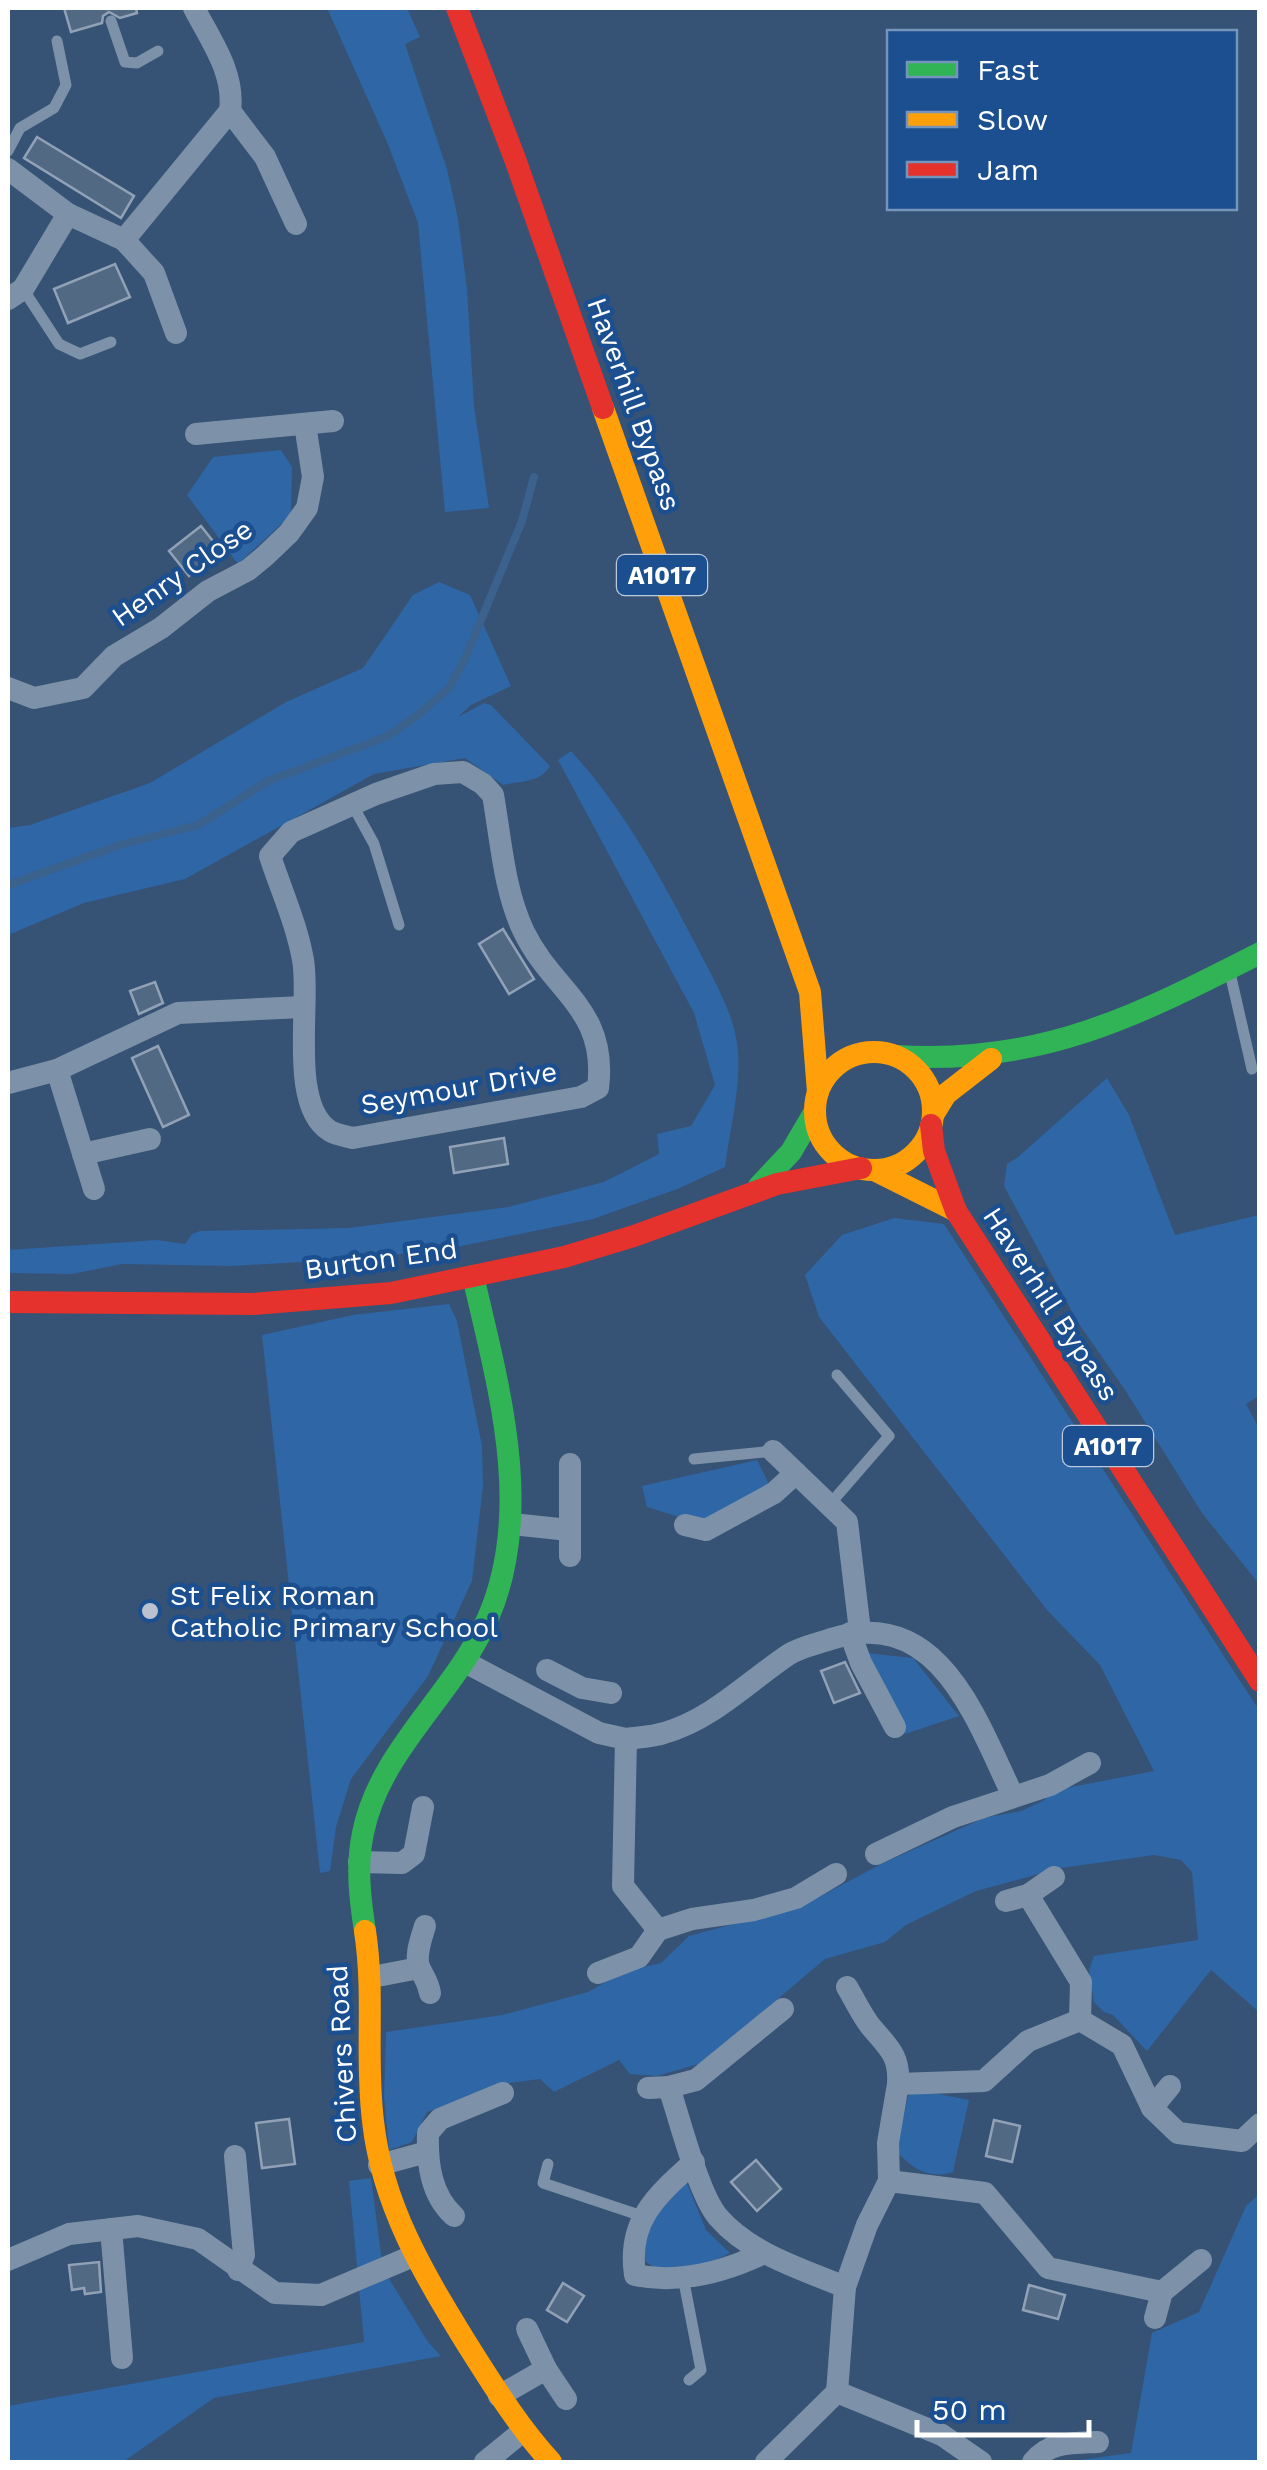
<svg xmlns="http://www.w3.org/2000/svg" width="1267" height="2470" font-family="'Work Sans',sans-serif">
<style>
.green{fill:#2f66a5}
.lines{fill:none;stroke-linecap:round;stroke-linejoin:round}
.stream{stroke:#3b618d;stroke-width:8}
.building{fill:#526984;stroke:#92a2b6;stroke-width:2.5}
.lane{stroke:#7d92a8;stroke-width:11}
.street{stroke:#7d92a8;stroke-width:22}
.fast{stroke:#30b455;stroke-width:22}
.slow{stroke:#ff9f0a;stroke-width:22}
.jam{stroke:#e5322d;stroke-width:22}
.poi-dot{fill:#b9c2ce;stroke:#1b4f8f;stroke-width:4}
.labels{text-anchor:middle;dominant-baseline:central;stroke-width:9;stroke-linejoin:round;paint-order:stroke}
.shield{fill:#1b4f8f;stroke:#bbcadd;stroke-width:2.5}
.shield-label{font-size:25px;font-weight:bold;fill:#fff}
.street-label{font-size:28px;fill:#fff;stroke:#1b4f8f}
.poi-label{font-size:28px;fill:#fff;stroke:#1b4f8f;text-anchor:start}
</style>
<rect width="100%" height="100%" fill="#365274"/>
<g class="green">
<path d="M327,8H407L420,37L405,44L447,169L458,219L467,289L474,406L489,508L445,512L418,223L387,142Z"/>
<path d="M281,450L292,467L291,515L238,564L187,495L213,457Z"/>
<path d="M439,582L470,595L511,686L471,705L458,717L484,703L491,705L550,766C540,783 520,781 503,785L465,758L374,774L185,879L84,903L8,935V828L30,825L150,783L286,702L363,668L413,595Z"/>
<path d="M571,751C624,809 660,876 696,945C710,973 730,1006 736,1037C744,1078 730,1127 725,1167L680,1188L593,1219L447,1249L353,1259L232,1266L122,1264L72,1274L8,1273V1250L157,1240L185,1244L192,1234L200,1231L349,1228L508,1207L604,1182L659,1154L657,1134L691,1126L715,1085L694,1013L558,760Z"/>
<path d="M1107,1078L1129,1115L1175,1235L1259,1215V1396L1246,1404L1259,1428V1584L1202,1513L1125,1390L1077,1321L1004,1186L1007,1164L1018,1157Z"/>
<path d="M894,1218L944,1224L1259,1710V2012L1211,1970L1147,2051L1113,2015L1104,2012L1094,2002L1089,1970L1094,1956L1198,1940L1192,1872L1181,1860L1154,1855L1061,1868L976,1891L906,1925L885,1942L825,1959L702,2063L657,2076L630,2074L619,2060L554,2092L540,2079L509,2083L427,2112L412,2142L389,2150L384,2097L386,2032L502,2015L588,1992L625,1971L661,1963L689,1936L804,1905L881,1864L984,1818L1021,1811L1043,1801L1056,1790L1154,1771L1100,1665L1047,1610L819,1317L805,1275L842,1235Z"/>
<path d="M449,1304L457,1321L482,1446L483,1486L472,1581L428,1676L351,1779L336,1827L330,1871L320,1873L262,1335L353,1315Z"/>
<path d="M757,1460L770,1486L701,1524L647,1507L642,1486Z"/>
<path d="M866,1653L913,1658L959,1716L905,1734Z"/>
<path d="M918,2090L969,2100L953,2172C928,2180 912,2168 896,2151L908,2096Z"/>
<path d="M371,2178L383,2269L428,2342L441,2356L214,2398L123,2462H8V2406L364,2342L349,2181Z"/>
<path d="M686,2181L706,2230L730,2253L710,2263L658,2270L646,2262L640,2251L661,2204Z"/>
<path d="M1259,2194V2462H1065L1131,2453L1152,2333L1199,2312L1246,2206Z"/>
</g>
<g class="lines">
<path class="stream" d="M8,885L120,845L198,825L268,781L388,736L418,715L449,688L464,661L522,521L534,477"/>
</g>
<g class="building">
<path d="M64,8H136L137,13L120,18L109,12L103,16L102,23L71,32Z"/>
<path d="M37,137L134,196L121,218L24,158Z"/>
<path d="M115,264L130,297L68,323L54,289Z"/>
<path d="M201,526L220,550L189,576L169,551Z"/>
<path d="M503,929L534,979L509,994L479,944Z"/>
<path d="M155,982L163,1003L139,1014L130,991Z"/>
<path d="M158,1046L189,1115L163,1127L132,1058Z"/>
<path d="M504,1138L508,1164L454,1173L450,1147Z"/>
<path d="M845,1662L860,1693L834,1703L821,1671Z"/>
<path d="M289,2119L295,2164L262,2168L256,2123Z"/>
<path d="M994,2120L1020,2126L1012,2162L986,2156Z"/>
<path d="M756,2160L781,2189L757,2211L731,2182Z"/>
<path d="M99,2262L101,2292L85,2294L84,2288L72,2290L69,2265Z"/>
<path d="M563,2283L584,2296L567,2322L547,2310Z"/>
<path d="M1029,2285L1065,2295L1058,2319L1023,2310Z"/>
</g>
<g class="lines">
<g class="lane">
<path d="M111,21L125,62L137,63L158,51"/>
<path d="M8,151L20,128L54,108L66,85L57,41"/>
<path d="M23,289L59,344L80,354L111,342"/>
<path d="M352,804L374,844L399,925"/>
<path d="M1230,973L1252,1069"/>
<path d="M694,1459L773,1451"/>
<path d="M830,1504L889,1436L837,1375"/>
<path d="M548,2164L543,2183L645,2217"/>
<path d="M683,2277L701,2370L689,2380"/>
</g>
<g class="street">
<path d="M230,111L265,157L296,224"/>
<path d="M8,169L68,214L124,240L154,273L176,333"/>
<path d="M124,240L230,111C235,73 211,41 194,8"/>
<path d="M8,299L23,289L68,214"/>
<path d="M196,434L333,421"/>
<path d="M8,688L34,698L83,688L114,656L161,628L208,591L248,570L265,556L289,533L307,508L313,477L305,424"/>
<path d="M463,772L483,784L493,795C501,840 504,891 524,932C553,992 608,1009 598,1088L581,1097L353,1138C345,1136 337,1135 330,1131C288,1105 311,1002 303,960C297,925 281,890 270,856L291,832L376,794L434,774Z"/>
<path d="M57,1070L94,1189"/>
<path d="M8,1083L57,1070L178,1013L303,1007"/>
<path d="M83,1154L150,1139"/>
<path d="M773,1451L847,1522L860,1631"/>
<path d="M512,1524L569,1530"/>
<path d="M685,1525L706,1530L774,1493L796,1473"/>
<path d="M570,1556V1464"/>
<path d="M850,1633L861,1663L895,1727"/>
<path d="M465,1662L599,1733L626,1739L623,1886L658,1930"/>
<path d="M547,1670L582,1688L611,1693"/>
<path d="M626,1739C639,1737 652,1737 664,1733C711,1720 748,1682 788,1655C800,1647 817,1644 831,1639C939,1605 976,1719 1013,1796"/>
<path d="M876,1854L953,1817L1050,1785L1090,1763"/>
<path d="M359,1862L402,1863L414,1854L423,1807"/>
<path d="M1006,1901L1028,1895L1054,1877"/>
<path d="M425,1926C421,1939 414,1957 420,1969C425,1979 428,1982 430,1993"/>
<path d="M598,1973L639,1957L658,1930L692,1919L754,1910L796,1898L836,1874"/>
<path d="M372,1977L419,1968"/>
<path d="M847,1987C855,2000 862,2016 872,2028C889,2048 900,2056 898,2084"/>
<path d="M1080,2020L1122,2045L1152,2108L1178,2133L1242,2141L1260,2124"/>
<path d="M669,2087C679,2118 699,2195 718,2217C750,2254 802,2269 845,2287"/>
<path d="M648,2088L669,2087L696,2080L783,2009"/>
<path d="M1152,2108L1170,2086"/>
<path d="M235,2156L244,2255L238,2270"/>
<path d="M694,2162C656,2196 627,2221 635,2275C678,2284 724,2272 764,2253"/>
<path d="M379,2165L427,2152"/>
<path d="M889,2181L985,2193L1048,2268L1162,2292"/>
<path d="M454,2216C431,2195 427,2164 428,2133L440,2119L503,2093"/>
<path d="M111,2229L122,2358"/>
<path d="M8,2260L69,2234L138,2226L198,2239L275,2293L321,2295L413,2256"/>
<path d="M1155,2318L1162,2292L1201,2260"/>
<path d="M527,2329L546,2369L566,2399"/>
<path d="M837,2392L942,2435L981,2462"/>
<path d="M499,2396L546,2369"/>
<path d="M485,2462L522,2432"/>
<path d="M766,2462L837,2392L845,2287L867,2225L889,2181L888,2143L898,2084L984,2081L1028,2041L1080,2020L1081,1982L1028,1895"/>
<path d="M1033,2462C1049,2441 1074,2443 1098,2442"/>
</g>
<g class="fast">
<path d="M896,1056C1040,1065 1135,1017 1260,953"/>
<path d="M759,1186L791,1152L815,1111"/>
<path d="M365,1931C360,1899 356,1866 363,1833C380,1749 454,1695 488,1618C535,1510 498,1385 473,1276"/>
</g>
<g class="slow">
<path d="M603,408L810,992L818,1092"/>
<circle cx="874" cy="1111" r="59"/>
<path d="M933,1115L946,1094L991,1059"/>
<path d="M874,1170L956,1211"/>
<path d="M365,1931C375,1997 365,2056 373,2121C382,2205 424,2274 467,2344C493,2385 518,2426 551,2462"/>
</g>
<g class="jam">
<path d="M457,8L515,159L603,408"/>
<path d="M931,1125L934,1151L956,1211L1260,1681"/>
<path d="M8,1302L252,1304L391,1293L564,1257L634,1236L777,1184L861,1168"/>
</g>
</g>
<circle class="poi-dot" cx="150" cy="1611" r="10"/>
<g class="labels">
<g class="shield">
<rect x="617" y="555" width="90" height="40" rx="8"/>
<rect x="1063" y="1426" width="90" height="40" rx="8"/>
</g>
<g class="shield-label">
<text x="662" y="575">A1017</text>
<text x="1108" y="1446">A1017</text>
</g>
<g class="street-label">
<text transform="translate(634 404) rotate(70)">Haverhill Bypass</text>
<text transform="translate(182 573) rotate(-35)">Henry Close</text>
<text transform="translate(459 1088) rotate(-10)">Seymour Drive</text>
<text transform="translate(381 1259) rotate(-8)">Burton End</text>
<text transform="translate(1051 1304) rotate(57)">Haverhill Bypass</text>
<text transform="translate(342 2054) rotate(-93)">Chivers Road</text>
</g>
<g class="poi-label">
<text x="170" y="1595">St Felix Roman<tspan x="170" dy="32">Catholic Primary School</tspan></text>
</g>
</g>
<rect width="1267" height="2470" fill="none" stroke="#ffffff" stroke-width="20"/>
<rect x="887" y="30" width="350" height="180" fill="#1b4f8f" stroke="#7695bc" stroke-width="2.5"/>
<rect x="907" y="62" width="50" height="15" fill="#30b455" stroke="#7695bc" stroke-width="2.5"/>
<text x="977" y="80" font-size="30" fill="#ffffff">Fast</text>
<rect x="907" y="112" width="50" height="15" fill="#ff9f0a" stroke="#7695bc" stroke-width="2.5"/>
<text x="977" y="130" font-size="30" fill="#ffffff">Slow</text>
<rect x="907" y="162" width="50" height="15" fill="#e5322d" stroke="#7695bc" stroke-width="2.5"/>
<text x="977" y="180" font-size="30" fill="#ffffff">Jam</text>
<path d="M917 2420v15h172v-15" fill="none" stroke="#ffffff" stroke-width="5"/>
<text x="932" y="2420" font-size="30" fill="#ffffff" stroke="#1b4f8f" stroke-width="8" paint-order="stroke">50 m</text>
</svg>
